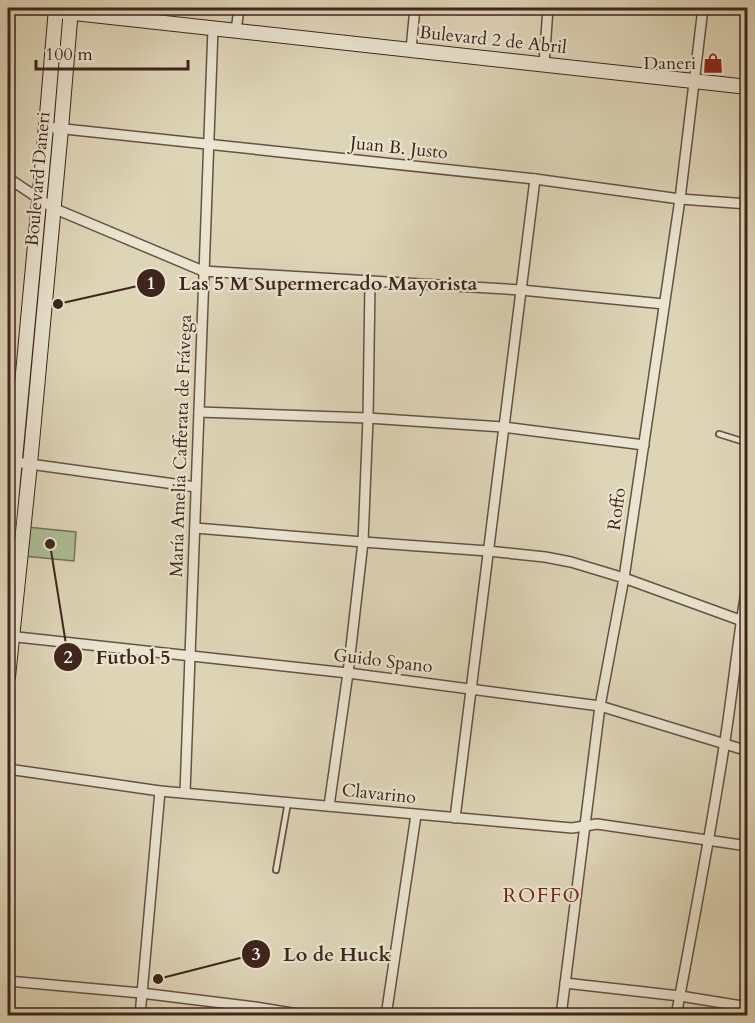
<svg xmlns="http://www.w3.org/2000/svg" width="755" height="1023" font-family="Cardo,serif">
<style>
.green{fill:#abbe93;stroke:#757258;stroke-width:1.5}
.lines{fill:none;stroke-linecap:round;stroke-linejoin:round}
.lane-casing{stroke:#675143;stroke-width:8}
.street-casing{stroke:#675143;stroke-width:12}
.secondary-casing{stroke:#3f251c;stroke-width:16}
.lane{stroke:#eae4d0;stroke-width:4.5}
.street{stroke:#eae4d0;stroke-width:9}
.secondary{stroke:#eae4d0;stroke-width:14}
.labels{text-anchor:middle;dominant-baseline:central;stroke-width:4.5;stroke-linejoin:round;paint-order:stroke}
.street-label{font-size:18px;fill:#3f251c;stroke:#eae4d0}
.poi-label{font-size:18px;fill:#3f251c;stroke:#eae4d0;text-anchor:end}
.neighbourhood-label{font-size:20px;letter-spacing:1.5px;fill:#7a1f14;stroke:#eae4d0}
.leader{fill:none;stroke:#3f251c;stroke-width:2}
.callout-dot{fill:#3f251c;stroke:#eae4d0;stroke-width:2}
.mark-label{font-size:18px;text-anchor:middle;font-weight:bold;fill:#fff}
.callout-label{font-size:20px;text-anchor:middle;font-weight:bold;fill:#3f251c;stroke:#eae4d0;stroke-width:4.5;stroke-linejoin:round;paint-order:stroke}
</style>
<rect width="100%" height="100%" fill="#ded5b7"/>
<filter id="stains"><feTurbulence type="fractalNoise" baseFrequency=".00333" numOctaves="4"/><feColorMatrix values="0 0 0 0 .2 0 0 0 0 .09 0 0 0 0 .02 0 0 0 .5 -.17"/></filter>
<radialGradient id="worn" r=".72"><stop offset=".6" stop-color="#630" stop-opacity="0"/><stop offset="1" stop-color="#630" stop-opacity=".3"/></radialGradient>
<g class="green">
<path d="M168,8H225L224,14L167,11Z"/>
<path d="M34,320H37L25,449H22Z"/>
<path d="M27,527L76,532L74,561L24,556Z"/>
</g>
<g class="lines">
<g class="lane-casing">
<g id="lane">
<path d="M719,434L748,443"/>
<path d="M276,870L288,802"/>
</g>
</g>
<g class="street-casing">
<g id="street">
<path d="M44,8L56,11"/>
<path d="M150,21L157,8"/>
<path d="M236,31L239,8"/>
<path d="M411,49L415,8"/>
<path d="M544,64L548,8"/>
<path d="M46,127L535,179L680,199L748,204"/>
<path d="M8,178L53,208L203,271L521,290L664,304"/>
<path d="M199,412L368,418L503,427L644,445"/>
<path d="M8,461L196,487"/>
<path d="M195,528L363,542L488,551L545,557L571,562L624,578L748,623"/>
<path d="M8,636L348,673L600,706L748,751"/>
<path d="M8,769L160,791L572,828L597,824L748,846"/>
<path d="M185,793L213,28"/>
<path d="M329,806L348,673L363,542L368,418L370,282"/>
<path d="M455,818L535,179"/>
<path d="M8,981L141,993L255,1007L310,1016"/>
<path d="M565,983L680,996L748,1007"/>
<path d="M140,1016L160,791"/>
<path d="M386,1016L416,815"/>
<path d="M561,1016L600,706L624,578L680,199L703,8"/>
<path d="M676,1016C693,926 710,837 724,747C733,691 738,635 748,580"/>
</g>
</g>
<g class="secondary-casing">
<g id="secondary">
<path d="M56,11L748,87"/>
<path d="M8,534L46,127L56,8"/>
<path d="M8,677L30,464L61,129L71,8"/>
</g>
</g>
<use href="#lane" class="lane"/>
<use href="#street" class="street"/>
<use href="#secondary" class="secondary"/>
</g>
<defs>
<g id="shop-bare" transform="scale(1.62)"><path d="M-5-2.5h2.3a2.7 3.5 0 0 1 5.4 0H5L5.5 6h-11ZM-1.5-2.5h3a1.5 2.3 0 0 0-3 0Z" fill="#8f2418" stroke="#eae4d0" stroke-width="2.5" paint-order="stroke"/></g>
</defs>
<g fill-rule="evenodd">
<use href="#shop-bare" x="713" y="63"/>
</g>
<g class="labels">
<g class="street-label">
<text transform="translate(493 40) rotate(6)">Bulevard 2 de Abril</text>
<text transform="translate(399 148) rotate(6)">Juan B. Justo</text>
<text transform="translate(38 179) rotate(-85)">Boulevard Daneri</text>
<text transform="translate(181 446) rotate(-88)">María Amelia Cafferata de Frávega</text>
<text transform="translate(617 509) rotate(-82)">Roffo</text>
<text transform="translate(383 661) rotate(7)">Guido Spano</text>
<text transform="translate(379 794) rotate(6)">Clavarino</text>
</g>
<g class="poi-label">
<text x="696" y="63">Daneri</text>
</g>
<g class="neighbourhood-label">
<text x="542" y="895">ROFFO</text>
</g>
</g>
<path class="leader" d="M58 304L151 283M50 544L68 657M158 979L256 954"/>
<g class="callout-dot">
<circle cx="58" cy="304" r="6"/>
<circle cx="50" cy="544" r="6"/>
<circle cx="158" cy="979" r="6"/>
<circle cx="151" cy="283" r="15"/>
<circle cx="68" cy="657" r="15"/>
<circle cx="256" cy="954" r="15"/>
</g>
<g class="mark-label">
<text x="151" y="289">1</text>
<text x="68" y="663">2</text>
<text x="256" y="960">3</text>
</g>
<g class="callout-label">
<text x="328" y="290">Las 5 M Supermercado Mayorista</text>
<text x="133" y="664">Futbol 5</text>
<text x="337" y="961">Lo de Huck</text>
</g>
<rect width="755" height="1023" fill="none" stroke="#ded5b7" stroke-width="30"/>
<rect x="9" y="9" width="737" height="1005" fill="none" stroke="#3f251c" stroke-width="3"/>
<rect x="15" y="15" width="725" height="993" fill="none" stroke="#3f251c" stroke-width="1.5"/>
<path d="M36 60v9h152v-9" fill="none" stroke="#3f251c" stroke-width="3"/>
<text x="45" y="60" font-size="18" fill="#3f251c" stroke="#eae4d0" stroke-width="4.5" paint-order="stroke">100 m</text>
<rect width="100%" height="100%" filter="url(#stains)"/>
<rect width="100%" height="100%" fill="url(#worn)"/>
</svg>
